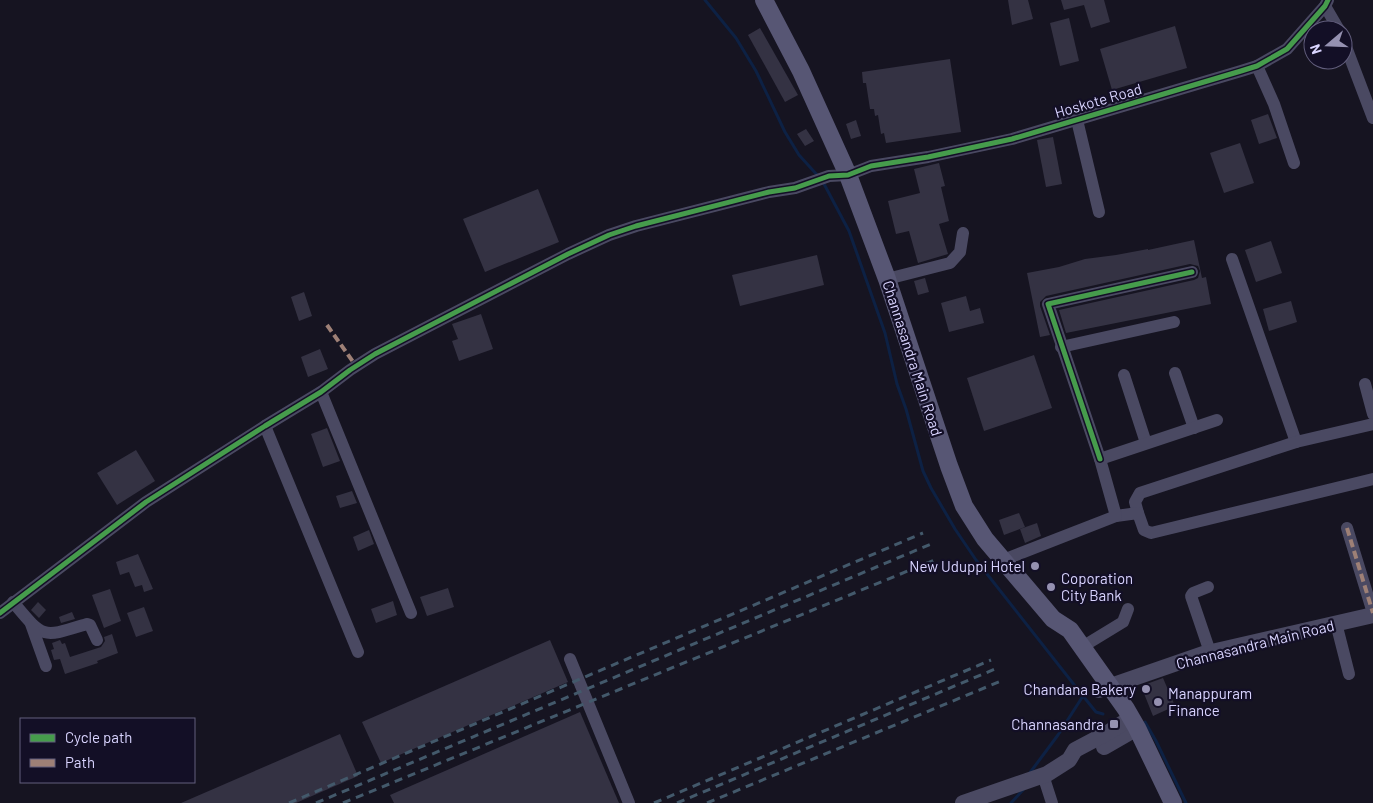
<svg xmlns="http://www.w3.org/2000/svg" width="1373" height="803" font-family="Barlow,sans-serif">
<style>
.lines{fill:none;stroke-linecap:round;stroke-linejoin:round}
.stream{stroke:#0d2144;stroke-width:3}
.building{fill:#343243}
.minor{stroke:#4a4962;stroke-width:12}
.tertiary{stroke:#4a4962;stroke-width:16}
.secondary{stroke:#575674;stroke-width:18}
.rail{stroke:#43596b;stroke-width:3;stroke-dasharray:8 6;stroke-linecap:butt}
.quiet{stroke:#9e8076;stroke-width:4;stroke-dasharray:8 4;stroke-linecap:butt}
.cycleway-casing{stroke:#130f26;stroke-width:8}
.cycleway{stroke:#469c4c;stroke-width:5}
.poi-dot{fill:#9591b1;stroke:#130f26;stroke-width:2}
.labels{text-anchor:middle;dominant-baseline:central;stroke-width:4.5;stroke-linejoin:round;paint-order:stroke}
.street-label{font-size:15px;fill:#d9d4ff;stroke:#130f26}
.poi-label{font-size:15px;fill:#d9d4ff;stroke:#130f26;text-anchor:end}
</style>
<rect width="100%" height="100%" fill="#161421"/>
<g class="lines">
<g class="stream">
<path d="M705,0L736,38L756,71L785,132L799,155L819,177"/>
<path d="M823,182L849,231L885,333L897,384L906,409L923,471L931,488L955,529L976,560L1083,696L1096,712L1103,714"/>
<path d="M1145,722L1156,741L1186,803"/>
<path d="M1029,774L1058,735L1083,696"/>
<path d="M1011,803L1023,790"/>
</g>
</g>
<g class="building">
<path d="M1008,0H1028L1033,19L1012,25Z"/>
<path d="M1061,0H1104L1110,22L1091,28L1084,5L1064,10Z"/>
<path d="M1069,18L1079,61L1060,66L1050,23Z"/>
<path d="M1175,26L1187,68L1112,90L1100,49Z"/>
<path d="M760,28L798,95L785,102L748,35Z"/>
<path d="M950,59L961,132L886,143L884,133L881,134L878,115L875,116L874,109H870L866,83H863L862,72Z"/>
<path d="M1268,114L1277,138L1259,144L1251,120Z"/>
<path d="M856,120L861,136L851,139L846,124Z"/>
<path d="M806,129L814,141L805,146L797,134Z"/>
<path d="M1053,137L1062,184L1046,187L1037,140Z"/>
<path d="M1240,143L1254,183L1224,193L1210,153Z"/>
<path d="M939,163L945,186L941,187L949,221L939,224L948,254L918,263L909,231L896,234L888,201L920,193L914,169Z"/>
<path d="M538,189L559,242L485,272L463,219Z"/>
<path d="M1194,240L1202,278L1206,277L1211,304L1066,333L1059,310L1194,280L1198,278L1200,271L1198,266L1190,264L1046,296L1040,302V306L1050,335L1040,337L1027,273L1059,267L1085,259L1116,255L1148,249V250Z"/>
<path d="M1271,241L1282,273L1256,282L1245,250Z"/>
<path d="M817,255L824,285L740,306L732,275Z"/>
<path d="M925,278L929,292L918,295L914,281Z"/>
<path d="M304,292L312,316L299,321L291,297Z"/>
<path d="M966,296L970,311L980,308L984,323L949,332L941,303Z"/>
<path d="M1291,301L1297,322L1269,331L1263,309Z"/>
<path d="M481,314L493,349L459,361L452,341L458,339L452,324Z"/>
<path d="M320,349L328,369L308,377L301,357Z"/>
<path d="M1034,355L1052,408L984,431L967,378Z"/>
<path d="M327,428L340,461L323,467L311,434Z"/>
<path d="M136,450L155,481L117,505L97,473Z"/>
<path d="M352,491L357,503L340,508L336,496Z"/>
<path d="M1019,513L1025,527L1004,535L999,520Z"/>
<path d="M1037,523L1041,536L1025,543L1020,529Z"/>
<path d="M369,530L374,544L358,551L353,537Z"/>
<path d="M138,554L153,589L144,592L142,585L135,587L129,572L120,575L116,562Z"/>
<path d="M448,588L454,607L427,616L420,597Z"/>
<path d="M110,589L121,621L104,628L92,595Z"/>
<path d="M393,601L397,615L376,623L371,609Z"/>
<path d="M38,602L46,610L39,618L31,610Z"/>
<path d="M144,607L153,631L136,637L127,613Z"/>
<path d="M72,612L75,619L61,623L59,617Z"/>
<path d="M112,634L118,653L97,661L98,663L65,674L60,659L54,660L51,650L54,649L52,643L60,640L62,644L65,643L70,657L101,647L105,641L104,637Z"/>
<path d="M550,640L568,682L381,763L362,722Z"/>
<path d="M1163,678L1175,706L1153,716L1141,686Z"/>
<path d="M580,712L619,803H394L390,795Z"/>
<path d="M340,734L358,776L296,803H181Z"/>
</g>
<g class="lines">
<g class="minor">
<path d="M1325,6L1339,30"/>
<path d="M1343,39L1373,118"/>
<path d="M1257,66L1274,104L1294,163"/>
<path d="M1077,120L1099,212"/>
<path d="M1232,259L1296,442"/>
<path d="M887,279L950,263L960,252L963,233"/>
<path d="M1061,347L1174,322"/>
<path d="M1175,373L1194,428"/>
<path d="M1124,375L1146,443"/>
<path d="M1365,384L1373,414"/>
<path d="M321,392L411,613"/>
<path d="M265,426L358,652"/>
<path d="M1100,459L1048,304L1192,272"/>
<path d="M1138,513L1135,502L1140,493L1296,442L1373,424"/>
<path d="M1116,516L1138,513L1144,530L1151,533L1373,479"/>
<path d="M1347,528L1373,613"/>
<path d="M1003,560L1116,516L1100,459L1217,420"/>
<path d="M1208,587L1193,593L1191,596L1210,652"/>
<path d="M13,602C44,639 41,638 87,624L90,625L97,640"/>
<path d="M0,613L146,502L265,426L321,392L350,370L375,354L568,254L609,235L636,226L769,192L795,188L829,176L848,175L871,166L928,157L1012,139L1241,71L1257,66L1287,49L1325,6L1328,0"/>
<path d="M1336,623L1349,674"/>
<path d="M31,624L46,666"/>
<path d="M1082,647L1123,622L1128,609"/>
<path d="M570,659L629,803"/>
<path d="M1043,775L1052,803"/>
</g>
<g class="tertiary">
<path d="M1099,690L1203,654L1373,615"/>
<path d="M1104,747L1137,728"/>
<path d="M963,803L1047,774L1069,760L1075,750L1109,732L1131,718"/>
</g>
<path class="secondary" d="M764,0L801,71L848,175L887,279L949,466L964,506L985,539L1053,619L1070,630L1126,709L1137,728L1173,803"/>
<g class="rail">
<path d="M289,803L923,533"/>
<path d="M316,803L931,544"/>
<path d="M343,803L937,559"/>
<path d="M654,803L991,660"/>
<path d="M677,803L995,669"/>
<path d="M707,803L1001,681"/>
</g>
<g class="quiet">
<path d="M327,325L356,366"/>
<path d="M1347,528L1373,613"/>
</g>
<g class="cycleway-casing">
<g id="cycleway">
<path d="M1100,459L1048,304L1192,272"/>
<path d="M0,613L146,502L265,426L321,392L350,370L375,354L568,254L609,235L636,226L769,192L795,188L829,176L848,175L871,166L928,157L1012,139L1241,71L1257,66L1287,49L1325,6L1328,0"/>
</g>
</g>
<use href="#cycleway" class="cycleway"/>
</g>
<g class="poi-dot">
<circle cx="1035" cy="566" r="5"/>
<circle cx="1051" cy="587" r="5"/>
<circle cx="1146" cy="689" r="5"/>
<circle cx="1158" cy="702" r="5"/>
<rect x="1109" y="719" width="10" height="10" rx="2.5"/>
</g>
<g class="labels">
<g class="street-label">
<text transform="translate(1098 100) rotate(-16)">Hoskote Road</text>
<text transform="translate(913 358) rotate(72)">Channasandra Main Road</text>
<text transform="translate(1255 644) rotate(-14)">Channasandra Main Road</text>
</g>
<g class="poi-label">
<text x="1025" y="566">New Uduppi Hotel</text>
<text x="1061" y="578" text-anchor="start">Coporation<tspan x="1061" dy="17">City Bank</tspan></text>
<text x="1136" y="689">Chandana Bakery</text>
<text x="1168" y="693" text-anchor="start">Manappuram<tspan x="1168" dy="17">Finance</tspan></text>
<text x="1104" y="724">Channasandra</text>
</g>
</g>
<rect x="20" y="718" width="175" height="65" fill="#130f26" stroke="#625e7d"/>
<rect x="30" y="734" width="25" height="8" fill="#469c4c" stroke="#625e7d"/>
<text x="65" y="743" font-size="15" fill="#d9d4ff">Cycle path</text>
<rect x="30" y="759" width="25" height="8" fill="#9e8076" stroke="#625e7d"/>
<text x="65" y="768" font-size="15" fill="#d9d4ff">Path</text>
<g transform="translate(1328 45) rotate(251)"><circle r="24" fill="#130f26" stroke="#625e7d"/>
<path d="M0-4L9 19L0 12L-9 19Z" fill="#9591b1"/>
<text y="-8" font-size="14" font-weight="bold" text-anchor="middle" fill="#d9d4ff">N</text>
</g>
</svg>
